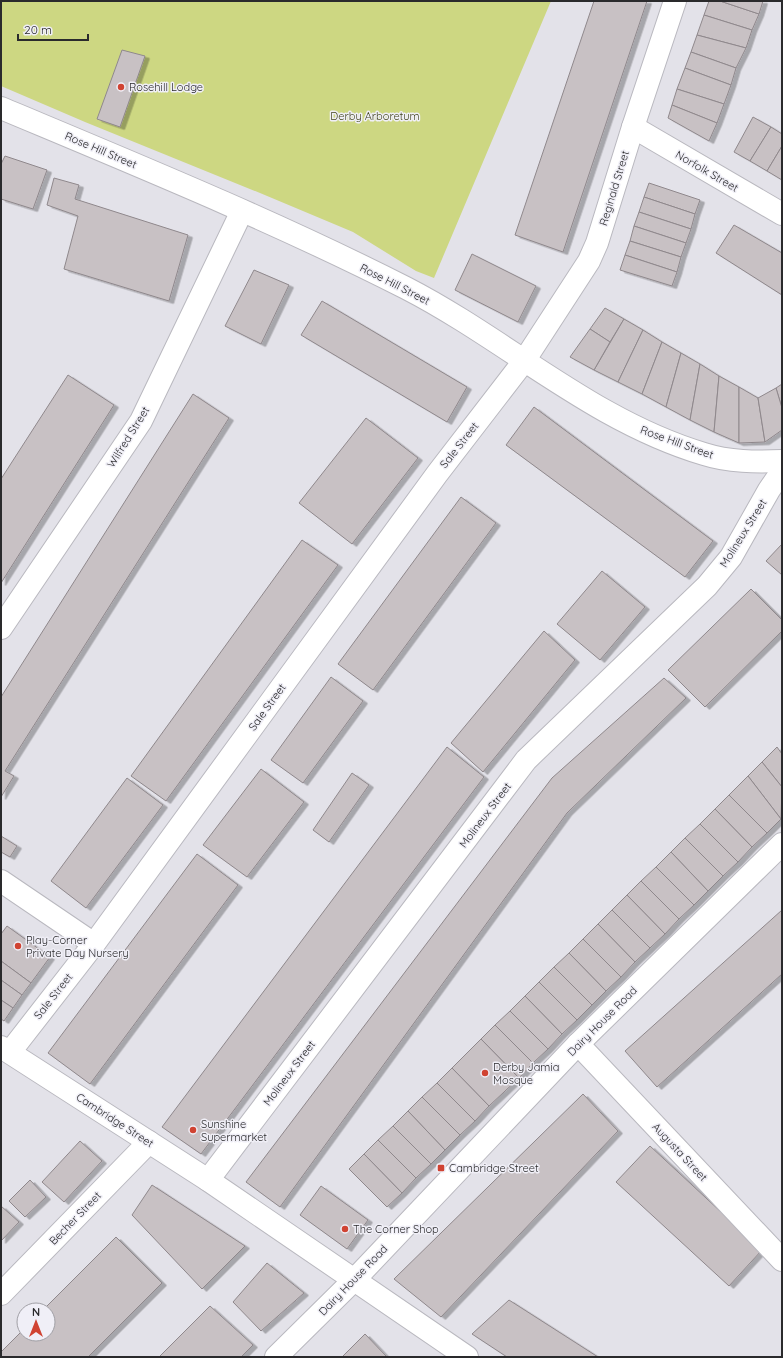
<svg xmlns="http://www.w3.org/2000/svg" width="783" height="1358" font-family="Quicksand,sans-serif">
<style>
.green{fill:#cdd782}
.building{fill:#c8c1c4;stroke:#8f888c;filter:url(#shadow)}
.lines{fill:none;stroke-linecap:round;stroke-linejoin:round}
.minor-casing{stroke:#b9b8bf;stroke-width:24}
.minor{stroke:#fff;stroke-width:22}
.poi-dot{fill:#d04332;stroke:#f0eff7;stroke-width:1.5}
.labels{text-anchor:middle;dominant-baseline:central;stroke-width:3;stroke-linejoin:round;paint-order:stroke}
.poi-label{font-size:11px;fill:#2a2a2c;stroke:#f0eff7;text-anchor:start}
.park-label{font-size:11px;fill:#42461f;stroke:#f0eff7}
.street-label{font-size:11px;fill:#2a2a2c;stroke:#f0eff7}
</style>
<defs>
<filter id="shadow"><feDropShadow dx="4.5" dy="2.5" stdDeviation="0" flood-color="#0004"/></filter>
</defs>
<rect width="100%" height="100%" fill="#e3e2e9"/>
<path class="green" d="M1,1H551L434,278L416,271L353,232L260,193L85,122L1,86Z"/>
<g class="building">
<path d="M594,1H647L563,252L515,235Z"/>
<path d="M709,1H720L759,14L752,30L704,15Z"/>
<path d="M720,1H763L759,14Z"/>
<path d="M704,15L752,30L746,48L697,35Z"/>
<path d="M697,35L746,48L736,68L691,52Z"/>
<path d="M122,50L145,56L120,127L97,119Z"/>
<path d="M691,52L736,68L731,85L685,68Z"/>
<path d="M685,68L731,85L724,104L677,89Z"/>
<path d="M677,89L724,104L717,123L672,105Z"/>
<path d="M672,105L717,123L709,141L668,118Z"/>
<path d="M753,117L771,127L750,161L734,152Z"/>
<path d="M771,127L782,134V146L767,171L750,161Z"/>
<path d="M782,146V180L767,171Z"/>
<path d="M5,156L47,170L33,209L1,199V164Z"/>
<path d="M54,178L79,185L75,199L188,235L169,301L64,269L78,216L47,205Z"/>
<path d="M649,183L700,200L695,214L644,197Z"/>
<path d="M644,197L695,214L691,229L639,212Z"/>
<path d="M639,212L691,229L686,243L634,226Z"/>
<path d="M734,225L782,253V295L716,253Z"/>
<path d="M634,226L686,243L681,257L630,241Z"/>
<path d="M630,241L681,257L677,272L625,255Z"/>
<path d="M472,254L536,286L518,322L455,290Z"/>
<path d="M625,255L677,272L672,286L620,270Z"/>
<path d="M254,270L289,285L261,344L225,326Z"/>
<path d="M322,301L467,387L447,422L301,335Z"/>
<path d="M605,308L624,319L610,342L590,329Z"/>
<path d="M624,319L643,330L618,382L594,370Z"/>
<path d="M590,329L610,342L594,370L570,357Z"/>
<path d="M643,330L662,342L642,394L618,382Z"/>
<path d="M662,342L681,353L666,407L642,394Z"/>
<path d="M681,353L700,364L690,420L666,407Z"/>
<path d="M700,364L719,376L714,432L690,420Z"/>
<path d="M68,375L114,405L1,583V479Z"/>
<path d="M719,376L739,387V443L714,432Z"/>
<path d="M782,384V408L776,388Z"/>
<path d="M739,387L758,398L765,442L739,443Z"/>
<path d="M776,388L782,408V430L765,442L758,398Z"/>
<path d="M193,394L229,418L5,771L14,776L1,797V697Z"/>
<path d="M534,407L713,541L685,577L506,445Z"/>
<path d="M366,418L418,458L352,544L299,503Z"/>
<path d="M461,497L496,523L373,690L338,664Z"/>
<path d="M302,540L338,565L166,801L131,776Z"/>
<path d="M782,544V575L766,561Z"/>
<path d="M602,571L645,607L600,660L557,624Z"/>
<path d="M751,589L782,620V631L705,707L668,670Z"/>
<path d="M544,631L575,660L483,772L451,743Z"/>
<path d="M331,677L363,701L303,783L271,760Z"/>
<path d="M664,678L686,698L567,813L280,1207L246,1182L552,778Z"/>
<path d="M447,747L484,777L201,1154L162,1127Z"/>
<path d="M777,747L782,754V787L762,762Z"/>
<path d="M762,762L782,787L781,819L748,776Z"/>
<path d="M261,769L304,802L247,877L203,845Z"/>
<path d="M352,773L369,785L329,842L313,830Z"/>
<path d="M748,776L781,819L767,833L729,795Z"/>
<path d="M127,778L163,805L86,908L51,881Z"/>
<path d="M729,795L767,833L752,847L715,809Z"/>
<path d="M715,809L752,847L738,862L700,824Z"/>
<path d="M700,824L738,862L723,876L685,838Z"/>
<path d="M1,836L17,846L10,857L1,852Z"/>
<path d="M685,838L723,876L708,891L671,852Z"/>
<path d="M671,852L708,891L694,905L656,867Z"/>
<path d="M197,854L238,885L90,1084L48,1053Z"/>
<path d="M656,867L694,905L679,919L641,881Z"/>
<path d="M641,881L679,919L665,934L627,895Z"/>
<path d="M627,895L665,934L650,948L612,910Z"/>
<path d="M612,910L650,948L635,962L598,924Z"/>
<path d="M782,910V974L657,1087L625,1051Z"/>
<path d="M598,924L635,962L621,977L583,939Z"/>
<path d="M7,926L50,957L31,983L1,961V934Z"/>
<path d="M583,939L621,977L606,991L569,953Z"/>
<path d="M569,953L606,991L592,1005L554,967Z"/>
<path d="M1,961L31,983L22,995L1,980Z"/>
<path d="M554,967L592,1005L577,1020L539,982Z"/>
<path d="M1,980L22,995L13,1008L1,1000Z"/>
<path d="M539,982L577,1020L562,1034L525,996Z"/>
<path d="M525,996L562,1034L548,1049L510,1011Z"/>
<path d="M1,1000L13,1008L4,1021L1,1019Z"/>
<path d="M510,1011L548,1049L533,1063L495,1025Z"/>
<path d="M495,1025L533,1063L519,1078L481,1039Z"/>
<path d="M481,1039L519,1078L489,1106L452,1068Z"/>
<path d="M452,1068L489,1106L475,1121L437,1083Z"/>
<path d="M437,1083L475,1121L460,1135L422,1097Z"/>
<path d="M583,1094L618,1131L441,1317L394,1279Z"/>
<path d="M422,1097L460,1135L445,1150L408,1111Z"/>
<path d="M408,1111L445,1150L431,1164L393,1126Z"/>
<path d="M393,1126L431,1164L416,1178L378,1140Z"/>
<path d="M378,1140L416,1178L402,1193L364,1154Z"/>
<path d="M80,1141L102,1161L64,1202L42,1182Z"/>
<path d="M650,1146L762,1250L729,1286L616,1182Z"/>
<path d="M364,1154L402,1193L387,1207L349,1169Z"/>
<path d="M30,1180L46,1197L25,1217L9,1201Z"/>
<path d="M152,1185L245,1246L202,1289L132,1215Z"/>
<path d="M321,1186L368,1220L347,1249L300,1215Z"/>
<path d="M1,1206L19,1222L1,1241Z"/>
<path d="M116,1237L162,1283L88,1357H1V1352L24,1329V1334H48V1310H43Z"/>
<path d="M267,1263L304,1293L261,1331L233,1302Z"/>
<path d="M509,1300L598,1357H507L472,1334Z"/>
<path d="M210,1306L253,1345L241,1357H159Z"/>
<path d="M365,1334L387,1357H342Z"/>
</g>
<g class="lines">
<g class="minor-casing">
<g id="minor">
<path d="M1,108C137,165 274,221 406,288C507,340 593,421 704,454C729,462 756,462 782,461"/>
<path d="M633,127L782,214"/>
<path d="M1,628L141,421L242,211"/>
<path d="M1,881L94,944"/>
<path d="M578,1044L782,1260"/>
<path d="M1,1047L208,1180L467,1357"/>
<path d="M10,1052L94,944L437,474L524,361L589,261L597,243L633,127L675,1"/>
<path d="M208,1180L526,760L707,586L731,557L769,490L782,471"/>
<path d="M1,1294L149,1142"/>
<path d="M276,1357L355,1279L578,1044L782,844"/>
</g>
</g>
<use href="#minor" class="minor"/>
</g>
<g class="poi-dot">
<circle cx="121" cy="87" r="4"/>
<circle cx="18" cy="946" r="4"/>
<circle cx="485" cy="1073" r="4"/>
<circle cx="193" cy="1130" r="4"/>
<rect x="437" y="1164" width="8" height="8" rx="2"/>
<circle cx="345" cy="1229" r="4"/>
</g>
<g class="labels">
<g class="poi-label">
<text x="129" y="87">Rosehill Lodge</text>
<text x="26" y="940">Play-Corner<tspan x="26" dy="13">Private Day Nursery</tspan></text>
<text x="493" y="1067">Derby Jamia<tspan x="493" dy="13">Mosque</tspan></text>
<text x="201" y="1124">Sunshine<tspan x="201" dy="13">Supermarket</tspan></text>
<text x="449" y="1168">Cambridge Street</text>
<text x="353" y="1229">The Corner Shop</text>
</g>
<g class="park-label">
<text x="375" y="116">Derby Arboretum</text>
</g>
<g class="street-label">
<text transform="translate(101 150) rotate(23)">Rose Hill Street</text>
<text transform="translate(707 171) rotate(30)">Norfolk Street</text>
<text transform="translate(614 188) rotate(-73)">Reginald Street</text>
<text transform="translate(395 284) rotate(27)">Rose Hill Street</text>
<text transform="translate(128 437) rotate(-58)">Wilfred Street</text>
<text transform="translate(677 442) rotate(20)">Rose Hill Street</text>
<text transform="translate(459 445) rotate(-52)">Sale Street</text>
<text transform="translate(743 533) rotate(-58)">Molineux Street</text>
<text transform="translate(267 707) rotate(-54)">Sale Street</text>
<text transform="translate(485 815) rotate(-53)">Molineux Street</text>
<text transform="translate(53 996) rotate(-52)">Sale Street</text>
<text transform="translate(602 1021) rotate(-45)">Dairy House Road</text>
<text transform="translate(289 1073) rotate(-53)">Molineux Street</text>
<text transform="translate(115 1120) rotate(33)">Cambridge Street</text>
<text transform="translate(680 1152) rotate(47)">Augusta Street</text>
<text transform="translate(75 1218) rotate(-46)">Becher Street</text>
<text transform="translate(353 1280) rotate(-46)">Dairy House Road</text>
</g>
</g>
<rect width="783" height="1358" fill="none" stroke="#2a2a2c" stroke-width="4"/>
<g transform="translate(36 1322)"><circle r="19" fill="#f0eff7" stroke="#a1a0a6"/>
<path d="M0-3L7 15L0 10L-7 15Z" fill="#d04332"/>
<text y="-6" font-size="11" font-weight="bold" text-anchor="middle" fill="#2a2a2c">N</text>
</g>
<path d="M18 34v6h70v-6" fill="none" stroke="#2a2a2c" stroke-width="2"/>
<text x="24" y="34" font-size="12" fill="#2a2a2c" stroke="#f0eff7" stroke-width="3" paint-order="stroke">20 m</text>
</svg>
